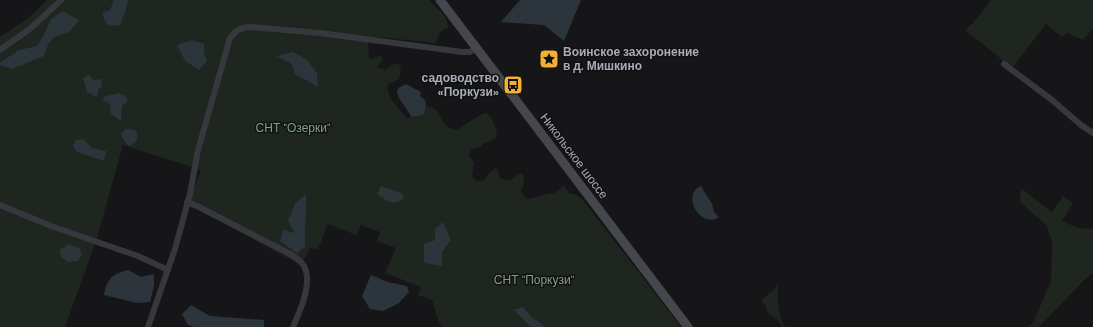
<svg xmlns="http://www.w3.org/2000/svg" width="1093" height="327" font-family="'DM Sans',sans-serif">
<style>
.green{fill:#1e261f}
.water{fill:#2c353c}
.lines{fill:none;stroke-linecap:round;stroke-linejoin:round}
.street{stroke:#37383d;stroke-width:6}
.secondary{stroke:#45474d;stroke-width:9}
.labels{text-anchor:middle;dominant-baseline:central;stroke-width:3;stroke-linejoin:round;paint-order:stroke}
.poi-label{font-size:12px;font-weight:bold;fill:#a8adb8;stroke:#111113;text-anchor:start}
.park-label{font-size:12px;fill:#7fa381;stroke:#111113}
.street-label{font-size:12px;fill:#a8adb8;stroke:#111113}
</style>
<rect width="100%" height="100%" fill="#161618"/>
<g class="green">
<path d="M47,0H429C436,10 448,13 448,28C440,30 438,36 436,43L377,37V44L368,43L369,59L381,56L383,60L377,67L385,70L393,64H398L401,67C399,79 401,80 388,84C385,97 400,108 407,119L411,116H418L423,114L426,106C436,105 440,116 444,123C446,127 452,129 456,130C467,125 475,116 486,113L490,116L494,124L497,133L496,137L492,140L483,144L480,147L471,150L469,155L474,163L472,176C475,181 478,181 484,181C487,176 490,170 496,168L501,179L510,180L518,174L523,173L524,183L521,192L527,199C534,199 537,196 543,195C552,193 558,194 563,185L570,194H575L582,199L681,327H443L439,323L432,300L418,295L421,287L385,273L396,248L377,241L380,232L361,225L356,235L328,224L318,249L310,248L301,265L188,204L201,170L123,145L96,241L65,327H0V37L28,18Z"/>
<path d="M991,0H1093V29L1083,40L1068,33L1062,37L1046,24L1013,67L1006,63L965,30L973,23Z"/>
<path d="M1021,188L1052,212L1063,196L1073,203L1062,221L1078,228L1093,229V273L1087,277L1039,327H1028L1034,321L1051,281L1052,242L1047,226L1020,202Z"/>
<path d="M778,283V302L781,319L785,327H782L778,320L767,312L766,306L761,302C765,294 776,292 778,283Z"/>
</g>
<g class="water">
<path d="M114,0H128L125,12L120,25C107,27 107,26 102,14L105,11L110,10Z"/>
<path d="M520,0H581L564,41L544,25L501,22Z"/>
<path d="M63,11L79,20L69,32L54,37L48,44L44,56L12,69L0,65V63L19,50L37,46L45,33L51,19Z"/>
<path d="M192,40L204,44V53L207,61L199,70L185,61L177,45Z"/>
<path d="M293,52L307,60L317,73L318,87L295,74L291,63L276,56Z"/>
<path d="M89,75L93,80L101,79L102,86L98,90L97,97L87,92L83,78Z"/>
<path d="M406,84L421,92L420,96C428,100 426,107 424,114L418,116H411L399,98L397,93L398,88Z"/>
<path d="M119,93L127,97V102L122,106L121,121L111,114L110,104L102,100L105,96Z"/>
<path d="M126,129L135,130L138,135L136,142L129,146L123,139L121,134Z"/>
<path d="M83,139L92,148L106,151L104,161L77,152L73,146L76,140Z"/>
<path d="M381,186L403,194L404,198C393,207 388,201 377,194Z"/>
<path d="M701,186L712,204L714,212L719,217C701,230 680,194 701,186Z"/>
<path d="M306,194C307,212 304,228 305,246L297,253L280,241L283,230L295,233L288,221L295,204Z"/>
<path d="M443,222L451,240L442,252V266L424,263V244L435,240V229Z"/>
<path d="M68,244L79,248L82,255L78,261L68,262L61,257L60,250Z"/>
<path d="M128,270L141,277L154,274V286L150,302L137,303L104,295C107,279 112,274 128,270Z"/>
<path d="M371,275L388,282L407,286L409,292L399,303L383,311L370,309L362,296Z"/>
<path d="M191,305L210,316L264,320V327H194L188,325L182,314Z"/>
<path d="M523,307L532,318L539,322L545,327H531L514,310Z"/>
</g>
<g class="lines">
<g class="street">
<path d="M0,50L31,28L61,0"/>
<path d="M1004,64L1052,100L1081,125L1093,133"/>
<path d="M187,202L199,207L292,255C296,258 302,262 304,266C313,283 300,311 293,327"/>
<path d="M0,205L51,226L138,256L168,270"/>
<path d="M148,327L175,249L190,194L198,150L230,38C236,30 241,27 251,27L320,33L462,52H470L476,48"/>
</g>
<path class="secondary" d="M440,0L688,327"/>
</g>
<defs>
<g id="sight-square" transform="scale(1)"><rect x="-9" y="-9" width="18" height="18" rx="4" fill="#f2b134" stroke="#111113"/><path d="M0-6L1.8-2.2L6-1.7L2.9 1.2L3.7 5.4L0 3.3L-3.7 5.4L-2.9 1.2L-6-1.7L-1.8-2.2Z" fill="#111"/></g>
<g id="bus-square" transform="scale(1)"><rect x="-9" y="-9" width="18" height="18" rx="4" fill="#f2b134" stroke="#111113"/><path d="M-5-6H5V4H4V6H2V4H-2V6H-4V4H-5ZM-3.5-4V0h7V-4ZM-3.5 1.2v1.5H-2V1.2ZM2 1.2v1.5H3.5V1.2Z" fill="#111"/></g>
</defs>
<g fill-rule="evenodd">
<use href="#sight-square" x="549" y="59"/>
<use href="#bus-square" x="513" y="85"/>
</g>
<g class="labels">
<g class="poi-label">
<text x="563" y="52">Воинское захоронение<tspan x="563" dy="14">в д. Мишкино</tspan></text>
<text x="499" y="78" text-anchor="end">садоводство<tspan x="499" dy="14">«Поркузи»</tspan></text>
</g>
<g class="park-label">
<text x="293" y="128">СНТ "Озерки"</text>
<text x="534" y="280">СНТ "Поркузи"</text>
</g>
<g class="street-label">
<text transform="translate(574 156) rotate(53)">Никольское шоссе</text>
</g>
</g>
</svg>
